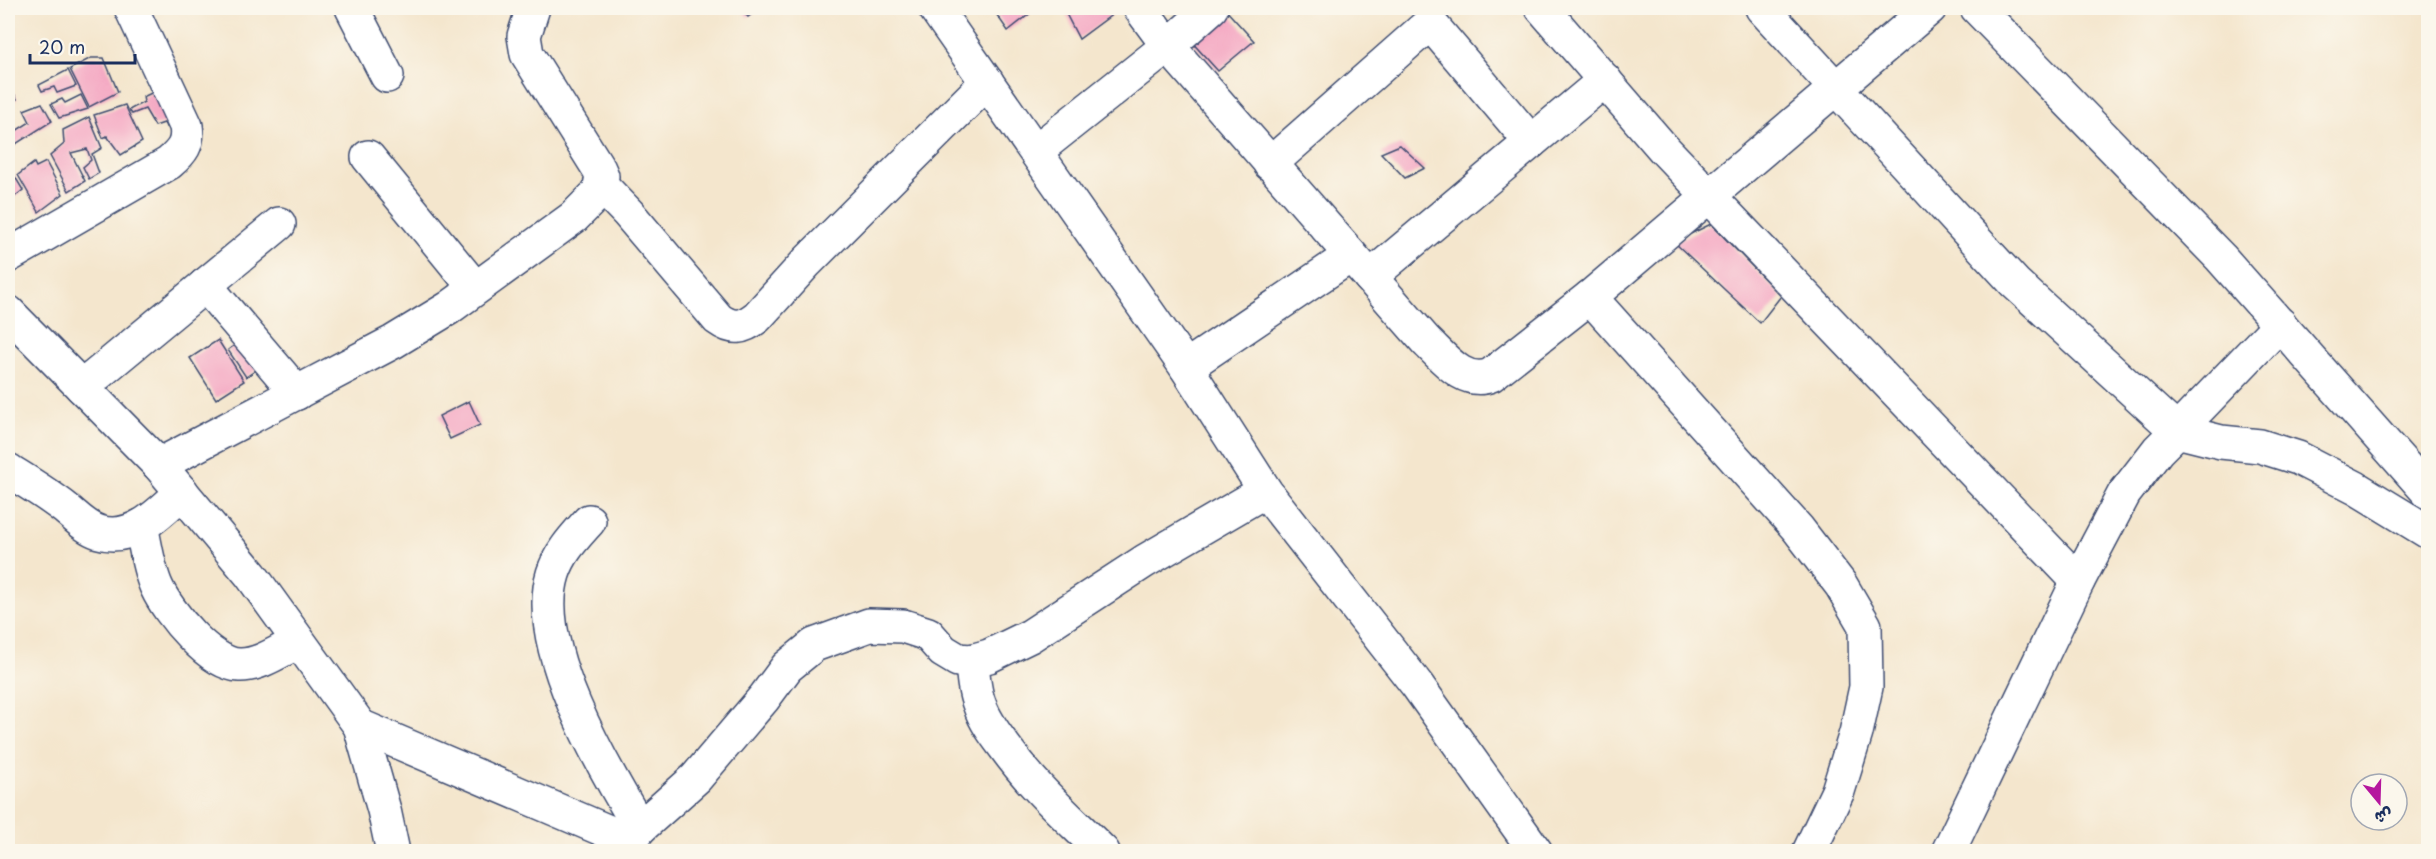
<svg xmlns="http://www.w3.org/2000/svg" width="2436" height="859" font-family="'Playpen Sans','Playpen Sans Arabic',sans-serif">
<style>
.building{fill:#f4a7c2}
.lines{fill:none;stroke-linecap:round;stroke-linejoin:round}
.street-casing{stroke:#3c4a6f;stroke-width:36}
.street{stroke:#fff;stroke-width:33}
</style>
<rect width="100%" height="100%" fill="#fbf7ec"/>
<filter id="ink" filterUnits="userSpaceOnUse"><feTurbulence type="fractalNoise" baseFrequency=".0167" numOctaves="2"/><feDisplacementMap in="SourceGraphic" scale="12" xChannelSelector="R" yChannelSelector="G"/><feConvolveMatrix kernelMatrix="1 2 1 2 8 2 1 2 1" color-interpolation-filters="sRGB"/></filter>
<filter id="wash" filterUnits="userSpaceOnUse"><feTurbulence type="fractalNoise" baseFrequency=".008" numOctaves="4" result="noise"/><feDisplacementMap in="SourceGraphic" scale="24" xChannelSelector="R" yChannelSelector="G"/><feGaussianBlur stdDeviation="1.35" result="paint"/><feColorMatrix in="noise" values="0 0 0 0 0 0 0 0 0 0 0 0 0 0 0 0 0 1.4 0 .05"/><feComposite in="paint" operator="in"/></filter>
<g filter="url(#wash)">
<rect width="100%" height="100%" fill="#f4e6cd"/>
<g id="blocks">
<g class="building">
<path d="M740,8H760L748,17Z"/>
<path d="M992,8H1037L1008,31Z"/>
<path d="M1063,8H1121L1079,39Z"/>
<path d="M1224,8L1254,41L1218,71L1189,39Z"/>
<path d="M91,58H104L118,92L89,107L70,69Z"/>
<path d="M68,70L76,86L57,93L54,87L42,91L39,85Z"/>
<path d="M8,83L17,99L8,105Z"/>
<path d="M164,87L179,122L166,127L164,123L155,126L145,109L132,114L129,110L144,102L143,97Z"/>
<path d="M81,95L88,109L59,118L51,104L62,99L65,103Z"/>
<path d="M42,103L52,121L8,149V136L30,122L24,110Z"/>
<path d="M125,105L142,142L121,155L107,136L103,138L94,115Z"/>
<path d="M89,117L102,148L92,154L99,173L89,179L83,167L91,160L87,149L71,153L85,181L69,191L50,156L64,144L63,130Z"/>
<path d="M1400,145L1425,168L1405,178L1381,153Z"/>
<path d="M46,162L63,194L39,212L18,175L34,163L36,167Z"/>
<path d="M8,165L23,190L8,202Z"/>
<path d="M1711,224L1781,296L1760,323L1674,242Z"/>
<path d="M247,336L265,364L246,377L228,350Z"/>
<path d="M218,340L244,381L216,399L190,358Z"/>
<path d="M469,401L480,425L450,439L439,416Z"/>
</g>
</g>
</g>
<g filter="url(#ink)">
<use href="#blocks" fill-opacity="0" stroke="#3c4a6f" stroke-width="1.5"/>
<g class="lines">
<g class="street-casing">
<g id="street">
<path d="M352,8L387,76"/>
<path d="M935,8L1186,367L1266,492L1417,685L1536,852"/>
<path d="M1140,8L1168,46L1426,341C1444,358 1464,386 1491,375L1590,297"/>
<path d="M1542,8L1663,148L2078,581"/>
<path d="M1762,8L2015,283L2177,431L2280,324"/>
<path d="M1977,8L2221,258L2428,492"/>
<path d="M1036,151L1168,46L1211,8"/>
<path d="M368,157L475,288"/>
<path d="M1270,164L1430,23L1531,142"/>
<path d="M601,185L628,213L718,319C733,330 743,328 757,317L807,262L987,82"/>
<path d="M8,256L169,163C182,152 189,144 186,126L131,8"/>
<path d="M1370,277L1605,80"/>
<path d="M205,285L297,393"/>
<path d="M8,312L159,465L251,575L360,726L384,810L393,852"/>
<path d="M1186,367L1350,256"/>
<path d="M82,387L279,224"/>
<path d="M159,465L393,342L449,308L574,217L599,192L602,176L599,169L527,54L524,36L533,8"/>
<path d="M8,470C27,482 47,494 65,508C75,516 86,528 99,532C132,542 160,513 182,492"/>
<path d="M589,521C574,538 560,552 553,574C531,645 603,767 640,828"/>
<path d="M141,526C146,546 148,569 157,588C168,612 210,664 239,665C259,666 281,650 298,642"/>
<path d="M972,661C973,676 974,692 980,706C985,721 995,734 1004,746C1034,788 1067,816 1103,852"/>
<path d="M360,726L630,841"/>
<path d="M628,852L630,841L640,828L696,778L764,698L787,667L814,645L869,625L903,626L928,634L943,651L958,660L971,661L989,656L1030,636L1145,561L1265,491"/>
<path d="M1809,852L1838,791L1856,733L1866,687L1865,626L1841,585L1798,529L1590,297L1930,8"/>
<path d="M1948,852L2078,581L2124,494L2158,450L2177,431L2221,442L2260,446L2298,458L2356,488L2428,532"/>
</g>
</g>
<use href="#street" class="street"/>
</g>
</g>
<rect width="2436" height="859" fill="none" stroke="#fbf7ec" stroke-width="30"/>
<g transform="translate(2379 802) rotate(161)"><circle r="28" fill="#fbf7ec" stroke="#a1a7b3" stroke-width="1.5"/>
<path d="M0-4.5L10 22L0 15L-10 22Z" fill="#b5179e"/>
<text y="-9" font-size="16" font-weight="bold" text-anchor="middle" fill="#1b2f5e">ش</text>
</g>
<path d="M30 54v9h105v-9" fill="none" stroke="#1b2f5e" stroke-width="3"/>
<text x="39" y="54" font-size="18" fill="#1b2f5e" stroke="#fbf7ec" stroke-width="4.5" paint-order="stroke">20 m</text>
</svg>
